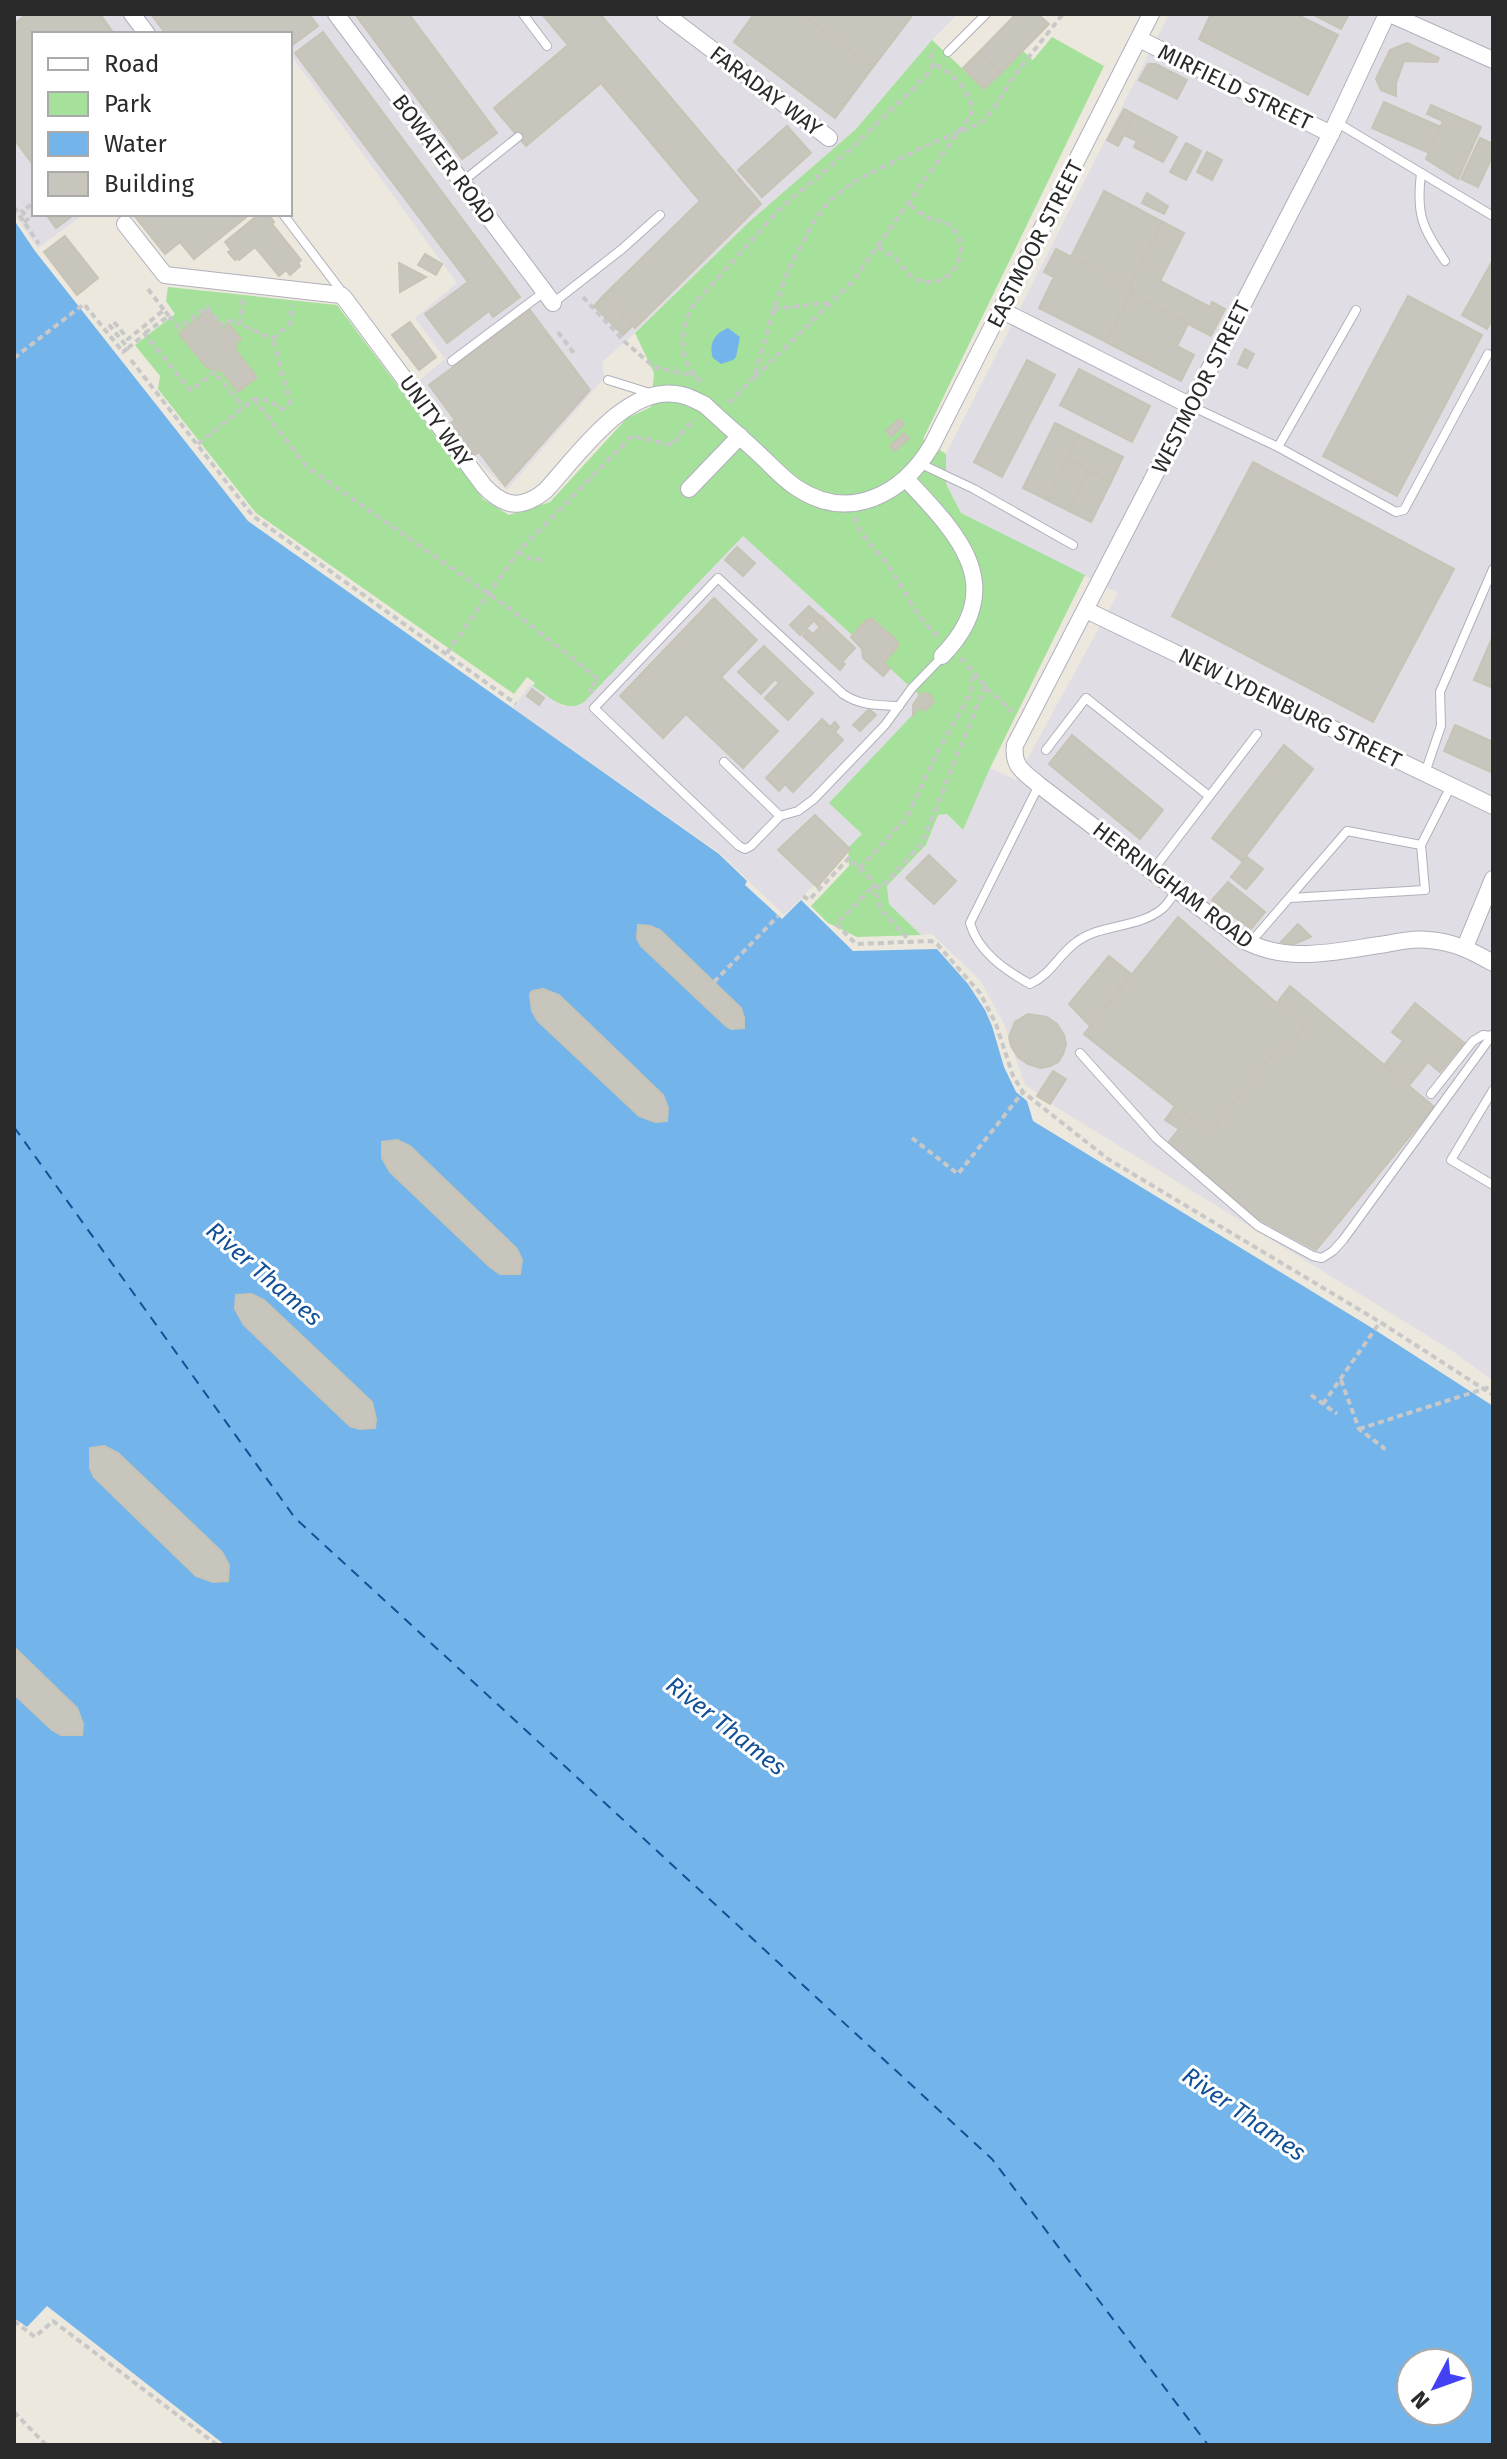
<svg xmlns="http://www.w3.org/2000/svg" width="1507" height="2459" font-family="'Fira Sans',sans-serif">
<style>
.industrial{fill:#e0dde4}
.green{fill:#a5e19b}
.water{fill:#73b4eb;fill-rule:evenodd}
.lines{fill:none;stroke-linecap:round;stroke-linejoin:round}
.ferry{stroke:#125097;stroke-width:2;stroke-dasharray:10 8;stroke-linecap:butt}
.building{fill:#c7c5bc;stroke:#c7c4b6;stroke-width:2}
.service-casing{stroke:#b0b0bd;stroke-width:10}
.minor-casing{stroke:#b0b0bd;stroke-width:18}
.path{stroke:#c8c8c8;stroke-width:4;stroke-dasharray:6 4;stroke-linecap:butt}
.service{stroke:#fff;stroke-width:8}
.minor{stroke:#fff;stroke-width:16}
.labels{text-anchor:middle;dominant-baseline:central;stroke-width:6;stroke-linejoin:round;paint-order:stroke}
.street-label{font-size:22px;fill:#2a2a2a;stroke:#fff}
.water-label{font-size:24px;font-style:italic;fill:#125097;stroke:#fff}
</style>
<rect width="100%" height="100%" fill="#ece8dd"/>
<g class="industrial">
<path d="M14,14H958L932,40L856,129L749,222L635,333L602,362L604,378L507,490L473,456L417,382L445,359L415,318L457,283L293,58L290,60V34H34V214H84L38,248L14,214Z"/>
<path d="M1169,14H1493V1381L1454,1352L1061,1110L1025,1085L1004,1024L980,980L932,934L921,935L889,904L887,886L926,846L938,815L947,814L963,830L990,768L1016,780L1118,593L961,513L946,484L945,468L946,454Z"/>
<path d="M743,536L852,634L867,619H874L898,641L897,649L885,664L919,695L924,692L930,694L934,700L931,707L925,711L920,708L830,803L862,834L832,867L833,869L817,887L814,885L784,915L721,854L513,708L531,684L564,707Z"/>
</g>
<path class="green" d="M1052,37L1104,66L923,439L946,454V484L961,513L1085,575L990,768L963,830L947,814L938,815L926,845L887,886L889,904L921,935L857,937L828,923L811,906L849,866L848,848L862,834L829,803L920,707L925,711L934,702L930,694L924,692L919,695L884,663L897,649L898,642L874,619H867L852,635L743,536L584,702C565,714 550,697 533,686L535,683L527,677L514,694L256,513L158,389L160,376L135,345L175,314L166,301L168,287L337,305L483,499L509,515L550,502L627,418L651,407L654,373L635,333L749,222L856,129L932,40L984,89L1023,51L1033,60Z"/>
<g class="water">
<path d="M14,220L35,251L248,521L719,854L747,881L745,885L782,919L801,900L853,951L937,949L968,984L985,1010L992,1026L1004,1067L1016,1092L1027,1101L1033,1121L1372,1328L1493,1406V2445H225L47,2306L27,2327L14,2318ZM1411,2363H1459V2411H1411Z"/>
<path d="M728,328L740,337L736,357L733,360L721,364L713,358C708,344 715,333 728,328Z"/>
</g>
<g class="lines">
<path class="ferry" d="M14,1127L295,1518L992,2159L1208,2445"/>
</g>
<g class="building">
<path d="M27,14H100L114,34H34V166L14,139V24Z"/>
<path d="M151,14H309L318,26L290,47V34H166Z"/>
<path d="M355,14H409L497,133L462,159Z"/>
<path d="M542,14H600L761,204L635,328L603,296L700,201L601,83L526,146L494,108L568,45Z"/>
<path d="M754,14H802L873,67L835,118L734,42Z"/>
<path d="M802,14H908L911,17L873,67Z"/>
<path d="M1016,14H1038L1049,24L1001,73L979,52Z"/>
<path d="M1211,14H1296L1338,35L1308,95L1199,39Z"/>
<path d="M1312,14H1349L1341,29Z"/>
<path d="M323,32L520,297L493,317L489,311L447,343L425,314L468,282L295,53Z"/>
<path d="M1407,43L1439,58L1437,62L1404,61L1396,83V96L1381,90L1376,79L1390,50Z"/>
<path d="M979,52L1001,73L984,89L963,68Z"/>
<path d="M1148,64H1156L1187,80L1177,99L1139,80Z"/>
<path d="M1384,102L1441,127L1429,153L1372,128Z"/>
<path d="M1431,105L1481,127L1458,179L1426,159L1443,121L1427,114Z"/>
<path d="M1124,109L1135,115L1118,146L1107,140Z"/>
<path d="M1135,115L1177,137L1163,162L1134,147L1137,141L1124,135Z"/>
<path d="M787,126L811,153L762,197L738,170Z"/>
<path d="M1480,138L1493,144V155L1478,187L1461,179Z"/>
<path d="M1186,143L1201,151L1186,180L1170,172Z"/>
<path d="M1207,152L1222,160L1212,180L1197,172Z"/>
<path d="M1104,191L1163,222L1129,287L1071,257Z"/>
<path d="M1147,193L1168,206L1164,214L1142,203Z"/>
<path d="M46,214H75L56,228Z"/>
<path d="M133,214H250L194,259L180,242L165,254Z"/>
<path d="M259,214H268L274,222L272,224L301,260L298,263L300,266L290,275L286,270L279,276L255,247L239,260L237,258L235,260L228,252L231,250L225,242Z"/>
<path d="M1163,222L1184,233L1160,281L1210,307L1212,302L1225,309L1211,336L1130,294L1133,289L1129,287Z"/>
<path d="M65,236L98,278L77,295L44,252Z"/>
<path d="M1056,249L1133,289L1106,342L1039,308L1054,277L1044,272Z"/>
<path d="M425,254L442,264L436,275L418,265Z"/>
<path d="M1493,260V318L1487,329L1462,315Z"/>
<path d="M399,263L426,277L400,292Z"/>
<path d="M1130,294L1188,324L1177,346L1194,355L1181,381L1106,342Z"/>
<path d="M603,296L632,326L623,335L594,306Z"/>
<path d="M1408,296L1482,335L1397,496L1323,456Z"/>
<path d="M208,310L223,329L229,324L241,339L235,344L237,346L234,348L257,377L238,392L221,370L215,371L211,367L208,369L179,334Z"/>
<path d="M530,310L590,390L505,486L479,452L473,456L449,424L455,420L429,385Z"/>
<path d="M410,322L436,357L419,370L392,335Z"/>
<path d="M1245,349L1254,354L1247,368L1238,364Z"/>
<path d="M1027,360L1055,375L1002,477L974,462Z"/>
<path d="M1079,369L1150,406L1132,442L1060,405Z"/>
<path d="M899,419L904,424L891,437L886,431Z"/>
<path d="M1055,423L1079,435L1047,500L1023,488Z"/>
<path d="M904,433L909,438L895,451L890,446Z"/>
<path d="M1079,435L1123,457L1111,482L1067,459Z"/>
<path d="M1067,459L1089,471L1069,511L1047,500Z"/>
<path d="M1253,462L1454,569L1373,722L1172,616Z"/>
<path d="M1089,471L1111,482L1091,522L1069,511Z"/>
<path d="M737,547L755,563L743,576L725,560Z"/>
<path d="M714,598L757,640L721,677L778,731L743,768L686,714L663,738L620,696Z"/>
<path d="M809,606L819,615L800,635L790,625Z"/>
<path d="M821,616L855,648L842,662L845,664L840,670L803,636L808,630L813,634L820,627L815,622Z"/>
<path d="M871,618L895,639L899,645L884,663L890,668L883,676L863,658L862,649L851,637L865,621Z"/>
<path d="M1493,636V688L1474,680Z"/>
<path d="M764,646L813,693L788,720L765,698L779,683L775,679L761,694L738,672Z"/>
<path d="M532,689L544,698L539,705L527,696Z"/>
<path d="M921,693L930,694L934,702L925,711L920,707L913,715V705Z"/>
<path d="M869,709L876,715L860,731L853,725Z"/>
<path d="M822,719L830,727L835,722L839,727L835,732L843,740L793,792L785,784L779,791L766,778Z"/>
<path d="M1455,725L1493,742V773L1444,751Z"/>
<path d="M1072,735L1163,810L1140,839L1049,764Z"/>
<path d="M1284,745L1313,769L1242,861L1212,838Z"/>
<path d="M815,815L850,849L817,887L778,850Z"/>
<path d="M929,855L956,881L934,904L906,878Z"/>
<path d="M1247,857L1263,869L1246,889L1231,877Z"/>
<path d="M1228,882L1265,912L1251,929L1212,900Z"/>
<path d="M1178,917L1304,1027L1281,1054L1276,1051L1209,1133L1084,1034Z"/>
<path d="M1298,924L1311,937L1292,945L1281,942Z"/>
<path d="M638,925L650,926L660,930L741,1008L744,1018V1028L731,1029L726,1026L641,946L637,938Z"/>
<path d="M1109,956L1131,974L1090,1026L1069,1004Z"/>
<path d="M1290,986L1434,1107L1316,1250L1258,1219L1167,1144L1179,1129L1165,1120L1175,1106L1209,1133L1276,1051L1281,1054L1304,1027L1277,1003Z"/>
<path d="M543,989L559,995L663,1095L668,1108L667,1121L655,1122L639,1116L538,1021L532,1011L530,995L532,991Z"/>
<path d="M1415,1003L1464,1043L1440,1072L1428,1062L1410,1084L1385,1064L1403,1041L1392,1032Z"/>
<path d="M1028,1014L1047,1017L1057,1024L1064,1035L1066,1045L1063,1054L1058,1062L1050,1066L1041,1068L1028,1064L1018,1057L1011,1046L1009,1037L1015,1022Z"/>
<path d="M1053,1071L1066,1079L1050,1104L1037,1096Z"/>
<path d="M397,1140L410,1146L517,1249L522,1260L520,1274H500L490,1267L390,1172L382,1158V1142Z"/>
<path d="M251,1294L264,1300L372,1402L376,1419L375,1428L360,1429L350,1426L244,1325L235,1309L236,1295Z"/>
<path d="M104,1446L118,1453L222,1552L229,1565L228,1581L213,1582L196,1576L94,1477L90,1468V1448Z"/>
<path d="M14,1647L77,1708L83,1724L82,1735H61L52,1730L14,1694Z"/>
</g>
<g class="lines">
<g class="service-casing">
<g id="service">
<path d="M523,14L547,46"/>
<path d="M948,52L986,14"/>
<path d="M1336,122L1493,216"/>
<path d="M1421,173C1416,215 1422,227 1445,261"/>
<path d="M462,182L518,137"/>
<path d="M283,214L339,288L340,294"/>
<path d="M553,303L622,249L660,215"/>
<path d="M452,361L544,292"/>
<path d="M608,380L653,394"/>
<path d="M1191,406L1278,447L1396,512L1404,510L1488,354"/>
<path d="M1278,447L1356,310"/>
<path d="M921,464L974,489L1073,545"/>
<path d="M1046,750L1086,698L1209,796"/>
<path d="M724,762L780,816L798,811L814,799L885,725L912,688L942,657"/>
<path d="M1425,773L1441,726L1440,692L1493,569"/>
<path d="M1039,785L970,923C978,952 1005,970 1030,984C1050,975 1058,956 1075,943C1101,923 1137,929 1162,909C1168,904 1172,896 1177,890"/>
<path d="M780,816L751,846L745,849L739,846L594,708L718,578L843,694C861,706 878,705 899,706"/>
<path d="M1153,870L1257,734"/>
<path d="M1290,898L1425,890L1421,845"/>
<path d="M1250,943L1347,831L1421,845L1451,786"/>
<path d="M1080,1053L1157,1139L1258,1226L1313,1256L1322,1258L1333,1251L1343,1240L1493,1034"/>
<path d="M1493,1090L1451,1160L1493,1185"/>
<path d="M1431,1094L1473,1041L1483,1035L1492,1036"/>
</g>
</g>
<g class="minor-casing">
<g id="minor">
<path d="M132,14L147,34"/>
<path d="M336,14L553,303"/>
<path d="M665,14L829,138"/>
<path d="M1387,14L1331,134L1015,745C1012,767 1024,772 1039,785L1241,939C1289,965 1335,951 1386,944C1400,941 1415,938 1429,940C1454,942 1472,951 1493,963"/>
<path d="M1390,14L1493,60"/>
<path d="M1139,39L1331,134"/>
<path d="M125,224L165,275L341,295L345,299L484,486C504,507 521,510 545,491C576,458 625,386 676,394C687,395 695,400 705,405C723,422 742,438 760,455C772,466 783,479 797,488C850,523 903,494 932,445L1151,14"/>
<path d="M1001,310L1191,406"/>
<path d="M906,479C958,534 1010,586 942,656"/>
<path d="M689,489L740,436"/>
<path d="M1086,610L1493,806"/>
<path d="M1465,947L1493,879"/>
</g>
</g>
<g class="path">
<path d="M14,207L39,244"/>
<path d="M24,222L28,219L22,211L31,205"/>
<path d="M878,247C884,251 893,256 898,261C906,270 909,278 922,281C953,288 973,250 952,227C945,220 938,221 929,218C922,215 914,208 908,204"/>
<path d="M148,289L164,310"/>
<path d="M583,297L625,342L654,367L695,376"/>
<path d="M243,299L240,324L273,339"/>
<path d="M774,309L827,303"/>
<path d="M169,316L164,310L128,339L114,322L110,326L128,348L145,334L191,391L214,372L244,407"/>
<path d="M558,332L576,356"/>
<path d="M145,333L169,316L179,328L207,307L221,324L227,320L240,324"/>
<path d="M273,339L291,322L292,305"/>
<path d="M14,358L84,304L123,352L128,348"/>
<path d="M131,360L253,516L516,704"/>
<path d="M755,377L852,282L972,113C973,92 951,71 933,64"/>
<path d="M701,382C677,360 678,328 695,303L782,207L852,148L927,75L933,64L931,56L935,49"/>
<path d="M254,399L307,467L509,608L598,679L589,689L593,693"/>
<path d="M729,403L754,377L774,309L788,271L814,221L829,201L853,182L923,147L981,123L992,111L1016,73L1063,14"/>
<path d="M198,444L254,399L266,400L283,409L290,403L273,339"/>
<path d="M855,517C859,537 876,548 887,564C905,589 914,616 938,636"/>
<path d="M518,552L533,560L544,559"/>
<path d="M447,653L518,552L632,436L672,445L694,419"/>
<path d="M961,658L985,686L1012,712"/>
<path d="M985,686L922,843L882,887H873L836,924L856,944L931,941L937,944L980,993L996,1024L1013,1076L1023,1092L1108,1159L1380,1322L1493,1395"/>
<path d="M860,868L907,817L939,749L971,693L973,672"/>
<path d="M803,896L809,900L849,858L871,879L881,910L910,941"/>
<path d="M714,982L778,916"/>
<path d="M912,1138L958,1174L1023,1092"/>
<path d="M1341,1380L1359,1429L1384,1448L1381,1453"/>
<path d="M1311,1395L1337,1414"/>
<path d="M1323,1404L1380,1322"/>
<path d="M1359,1429L1493,1386"/>
<path d="M14,2321L35,2337L53,2321L217,2445"/>
<path d="M14,2412L46,2445"/>
</g>
<use href="#service" class="service"/>
<use href="#minor" class="minor"/>
</g>
<g class="labels">
<g class="street-label">
<text transform="translate(1235 87) rotate(26)">MIRFIELD STREET</text>
<text transform="translate(766 91) rotate(37)">FARADAY WAY</text>
<text transform="translate(444 159) rotate(53)">BOWATER ROAD</text>
<text transform="translate(1035 244) rotate(-63)">EASTMOOR STREET</text>
<text transform="translate(1201 387) rotate(-63)">WESTMOOR STREET</text>
<text transform="translate(436 421) rotate(54)">UNITY WAY</text>
<text transform="translate(1290 708) rotate(26)">NEW LYDENBURG STREET</text>
<text transform="translate(1173 885) rotate(37)">HERRINGHAM ROAD</text>
</g>
<g class="water-label">
<text transform="translate(264 1274) rotate(41)">River Thames</text>
<text transform="translate(726 1726) rotate(38)">River Thames</text>
<text transform="translate(1244 2114) rotate(35)">River Thames</text>
</g>
</g>
<rect width="1507" height="2459" fill="none" stroke="#2a2a2a" stroke-width="32"/>
<rect x="32" y="32" width="260" height="184" fill="#ffffff" stroke="#aaaaaa" stroke-width="2"/>
<rect x="48" y="58" width="40" height="12" fill="#ffffff" stroke="#aaaaaa" stroke-width="2"/>
<text x="104" y="72" font-size="24" fill="#2a2a2a">Road</text>
<rect x="48" y="92" width="40" height="24" fill="#a5e19b" stroke="#aaaaaa" stroke-width="2"/>
<text x="104" y="112" font-size="24" fill="#2a2a2a">Park</text>
<rect x="48" y="132" width="40" height="24" fill="#73b4eb" stroke="#aaaaaa" stroke-width="2"/>
<text x="104" y="152" font-size="24" fill="#2a2a2a">Water</text>
<rect x="48" y="172" width="40" height="24" fill="#c7c5bc" stroke="#aaaaaa" stroke-width="2"/>
<text x="104" y="192" font-size="24" fill="#2a2a2a">Building</text>
<g transform="translate(1435 2387) rotate(229)"><circle r="38" fill="#ffffff" stroke="#aaaaaa" stroke-width="2"/>
<path d="M0-6L14 30L0 20L-14 30Z" fill="#4241f4"/>
<text y="-12" font-size="22" font-weight="bold" text-anchor="middle" fill="#2a2a2a">N</text>
</g>
</svg>
